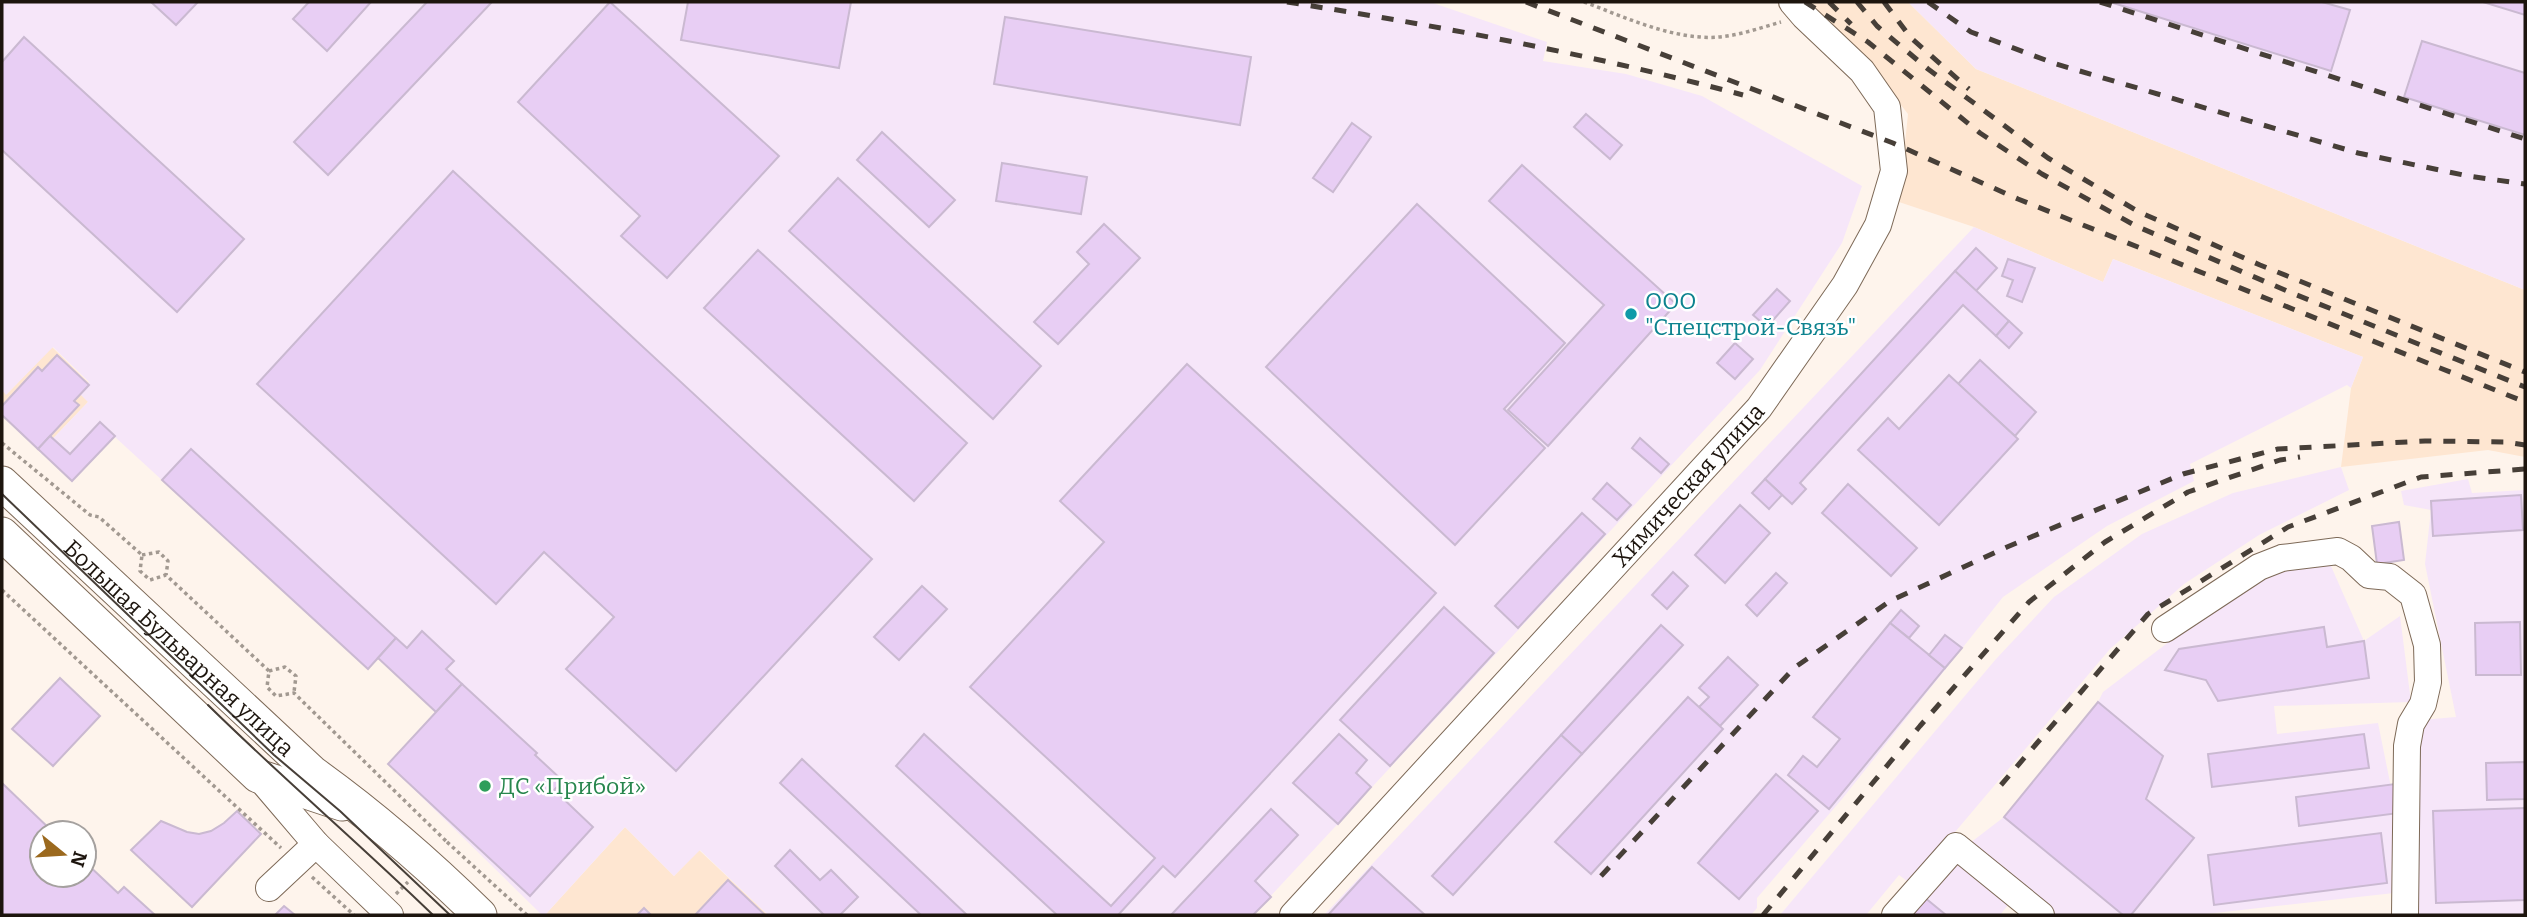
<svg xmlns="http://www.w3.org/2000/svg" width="2527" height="917" font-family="Bitter,serif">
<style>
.built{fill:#fee6d1}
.industrial{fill:#f6e6f9}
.building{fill:#e8cef4;stroke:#cab9d1;stroke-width:2}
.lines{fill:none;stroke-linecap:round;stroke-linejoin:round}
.minor-casing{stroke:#7d6957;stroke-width:28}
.major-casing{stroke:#7d6957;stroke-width:35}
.path{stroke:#a29991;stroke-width:3.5;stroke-dasharray:3.5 3.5;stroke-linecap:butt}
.minor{stroke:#fff;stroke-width:26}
.major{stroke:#fff;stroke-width:33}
.tram{stroke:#473f38;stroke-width:2}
.rail{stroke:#473f38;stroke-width:5;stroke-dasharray:12 12;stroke-linecap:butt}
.culture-dot{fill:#0f9aa8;stroke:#fff;stroke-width:2.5}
.leisure-dot{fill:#2e9e5b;stroke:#fff;stroke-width:2.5}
.labels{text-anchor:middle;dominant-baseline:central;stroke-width:5;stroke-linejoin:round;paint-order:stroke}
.culture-label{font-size:23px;fill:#0d838f;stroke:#fff;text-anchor:start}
.street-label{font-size:23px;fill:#1d150e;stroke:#fff}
.leisure-label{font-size:23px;fill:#27864d;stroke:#fff;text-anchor:start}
</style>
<rect width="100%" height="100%" fill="#fef4ec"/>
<g class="built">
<path d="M1803,2H1908L1976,69L2525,290V457L2488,450L2341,467L2351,388L2363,357L2113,259L2103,282L1974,227L1899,202L1908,114L1883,82Z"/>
<path d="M52,347L89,383L88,402L40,452L2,415V390L7,394Z"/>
<path d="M625,827L674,876L699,850L768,915H545Z"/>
</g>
<g class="industrial">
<path d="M2,2H1430L1547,42L1543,61L1626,74L1702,96L1862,186L1842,243L1760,370L1253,915H768L700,850L674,876L625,827L545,915H542L388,764L436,712L378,659L368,669L115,437L73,481L40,452L88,402L79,393L89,382L53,347L6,395L2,390V256L4,253L2,251Z"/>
<path d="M1908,2H2525V290L1976,69Z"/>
<path d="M1974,227L2103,282L2113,259L2363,357L2351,388L2347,385L2190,464L2194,481L2107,526L2003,597L1842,799L1757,898V908L1751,915H1324Z"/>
<path d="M2341,467L2349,490L2259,535L2184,584L2110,649L1911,884L1899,875L1866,915H1780L1996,659L2054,597L2142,534L2233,493Z"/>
<path d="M2468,479L2472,493L2525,490V915H2412L2421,720L2456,717L2425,564L2431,510L2404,505L2401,491Z"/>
<path d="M2327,557L2364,641L2400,616L2411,702L2274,706L2277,734L2378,723L2396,812L2394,893L2197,915H2027L1970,843L2004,817L2098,702L2103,692L2262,571Z"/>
<path d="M1959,856L2012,900L2000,915H1912Z"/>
</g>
<g class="building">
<path d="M151,2H198L176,25Z"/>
<path d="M309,2H371L327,51L293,19Z"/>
<path d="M427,2H492L328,175L294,142Z"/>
<path d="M610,2L779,156L667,278L621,236L640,216L518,102Z"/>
<path d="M688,2H851L839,68L681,40Z"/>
<path d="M2110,2H2322L2350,10L2331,71Z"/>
<path d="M2483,2H2525V15Z"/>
<path d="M1005,17L1251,57L1240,125L994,84Z"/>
<path d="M24,37L244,239L177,312L2,150V62Z"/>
<path d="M2422,41L2525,73V135L2404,97Z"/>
<path d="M1586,114L1622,145L1610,159L1574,127Z"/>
<path d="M1352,123L1371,137L1333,192L1313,178Z"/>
<path d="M882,132L955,200L929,227L857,160Z"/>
<path d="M1002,163L1087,177L1081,214L996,201Z"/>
<path d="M1522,165L1676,304L1548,446L1508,410L1604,305L1489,201Z"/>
<path d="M453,171L872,559L676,771L566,669L614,617L544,552L496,604L257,384Z"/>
<path d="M838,178L1041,366L993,419L789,231Z"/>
<path d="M1417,204L1565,343L1504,409L1545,448L1455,545L1266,367Z"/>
<path d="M1104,224L1140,258L1058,344L1034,322L1089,264L1077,252Z"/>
<path d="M1976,248L1997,268L1976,291L1955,271Z"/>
<path d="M758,250L967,443L914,501L704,308Z"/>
<path d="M2008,259L2035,268L2022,302L2007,296L2013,280L2002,276Z"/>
<path d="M1955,271L2009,321L1996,336L1963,305L1800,483L1806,489L1792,504L1765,479Z"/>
<path d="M1777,289L1790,301L1767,327L1753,315Z"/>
<path d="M2009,321L2022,333L2009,348L1996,336Z"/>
<path d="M1735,343L1753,359L1735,379L1717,363Z"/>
<path d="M57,355L89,385L74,401L79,405L38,449L2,415V406L38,367L42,371Z"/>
<path d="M1980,360L2036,412L2015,436L1958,384Z"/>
<path d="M1187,364L1436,593L1175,877L1163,866L1119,914L1120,915H1057L896,766L924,734L1111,906L1155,858L970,687L1104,542L1060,501Z"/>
<path d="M1949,375L2018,439L1939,525L1858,450L1888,418L1899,429Z"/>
<path d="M100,422L115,436L72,481L38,449L50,436L70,454Z"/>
<path d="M1640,438L1669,464L1661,473L1632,448Z"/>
<path d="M191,449L396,638L368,669L162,480Z"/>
<path d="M1765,479L1782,495L1769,509L1752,493Z"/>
<path d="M1607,483L1631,505L1617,520L1593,499Z"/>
<path d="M1848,484L1917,548L1891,576L1822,513Z"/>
<path d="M2521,495L2523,530L2433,536L2431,501Z"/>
<path d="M1740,505L1770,533L1725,583L1695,555Z"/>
<path d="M1582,513L1605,534L1518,628L1495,606Z"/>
<path d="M2399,522L2404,560L2377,564L2372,526Z"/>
<path d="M1673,572L1688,586L1667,609L1652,595Z"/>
<path d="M1776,573L1787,583L1757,616L1746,605Z"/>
<path d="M922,586L947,609L899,660L874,637Z"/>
<path d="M1444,607L1494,653L1390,766L1340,720Z"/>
<path d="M1901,610L1919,626L1909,638L1890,623Z"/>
<path d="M2520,622L2521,675H2476L2475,623Z"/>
<path d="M1890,623L1945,668L1829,809L1788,775L1803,756L1817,767L1840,739L1813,717Z"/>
<path d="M1661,625L1683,645L1582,754L1561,735Z"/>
<path d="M2324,627L2327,647L2364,641L2369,678L2218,701L2206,680L2165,670L2179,649Z"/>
<path d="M422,631L454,661L446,669L462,684L436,712L378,658L396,638L407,648Z"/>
<path d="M1945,635L1962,648L1945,668L1929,655Z"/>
<path d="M1728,657L1758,685L1720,726L1699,707L1709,697L1699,688Z"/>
<path d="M60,678L100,716L53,766L12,729Z"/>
<path d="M462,684L537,753L535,755L563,781L554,790L593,827L530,896L388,764Z"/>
<path d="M1688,697L1723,729L1591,874L1555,842Z"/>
<path d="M2098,702L2163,756L2146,799L2194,838L2131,915H2123L2004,817Z"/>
<path d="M1339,734L1367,760L1356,773L1371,787L1338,824L1293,783Z"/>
<path d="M2364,734L2369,768L2212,787L2208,754Z"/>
<path d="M1561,735L1582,754L1453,895L1432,876Z"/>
<path d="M802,759L967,915H921L780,783Z"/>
<path d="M2525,762V799L2487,800L2486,763Z"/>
<path d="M1776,774L1818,811L1739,899L1698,863Z"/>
<path d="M2,783L54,833H42V875H84V861L118,893L124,887L155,915H2Z"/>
<path d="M2395,784L2399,813L2299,826L2296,797Z"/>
<path d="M2525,808V900L2436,903L2433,811Z"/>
<path d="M1271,809L1298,835L1255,881L1271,897L1253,915H1171Z"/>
<path d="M237,811L261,834L192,907L131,850L161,821L187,832L199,834L211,831L224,823Z"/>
<path d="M2381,833L2387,883L2214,905L2208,855Z"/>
<path d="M790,850L820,880L831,870L858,897L840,915H824L775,866Z"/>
<path d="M1372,867L1425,915H1328Z"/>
<path d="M728,880L765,915H695Z"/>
<path d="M1924,897L1946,915H1909Z"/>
<path d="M284,906L295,915H275Z"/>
<path d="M644,908L651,915H637Z"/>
</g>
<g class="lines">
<g class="minor-casing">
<g id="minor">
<path d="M2165,629L2259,567L2282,558L2338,551L2351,558L2369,575L2390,577L2413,595L2427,645L2428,682L2423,704L2411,724L2407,746L2405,915"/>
<path d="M258,776L316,844L390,915"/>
<path d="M269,888L316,844"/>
<path id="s1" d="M1293,915L1759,408L1845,285L1878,225L1894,171L1887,107L1862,71L1804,16L1792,2"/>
<path d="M1895,915L1956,846L2041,915"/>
</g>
</g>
<g class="major-casing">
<g id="major">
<path id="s2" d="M2,483L313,773C373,816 427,863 480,915"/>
<path d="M2,534L258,776L342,804"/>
</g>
</g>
<g class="path">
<path d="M1584,2C1622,16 1660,34 1700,37C1727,40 1756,29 1781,22"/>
<path d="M2,443L90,515L99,517L142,555L140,571L150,580L166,575L269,671L267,687L276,696L294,693L447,842"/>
<path d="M142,555L159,552L168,561L166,575"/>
<path d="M2,590L281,848"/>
<path d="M269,671L285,667L296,676L294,692"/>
<path d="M447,842L527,915"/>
<path d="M312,877L354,915"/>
<path d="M396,894L408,882"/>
</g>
<use href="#minor" class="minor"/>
<use href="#major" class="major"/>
<g class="tram">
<path d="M2,494L274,755L340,811L450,915"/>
<path d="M208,705C281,777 359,843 433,915"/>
</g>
<g class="rail">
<path d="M1287,2C1440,26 1594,55 1743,95"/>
<path d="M1526,2L1893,143L2018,199L2525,402"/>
<path d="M1805,2L1868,42L1980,133L2042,174L2136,226L2287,291L2525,387"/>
<path d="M1829,2L1851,24"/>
<path d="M1857,2L1877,26L1928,69L2048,158L2139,212L2260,265L2525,372"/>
<path d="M1884,2L1911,38L1969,89"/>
<path d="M1928,2L1971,32L2056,64L2358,153L2468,176L2525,184"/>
<path d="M2100,2L2525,139"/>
<path d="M2001,785L2148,614L2288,527L2421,477L2525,469"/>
<path d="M1601,876L1794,668L1890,601L2007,547L2183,474L2278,449L2425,441L2506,442L2525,445"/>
<path d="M1763,915L1920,726L2029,602L2105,542L2188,492L2280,460L2300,457"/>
</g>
</g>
<circle class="culture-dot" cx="1631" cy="314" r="7"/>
<circle class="leisure-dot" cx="485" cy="786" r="7"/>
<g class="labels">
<g class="culture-label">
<text x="1645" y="301">ООО<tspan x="1645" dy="26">"Спецстрой-Связь"</tspan></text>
</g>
<g class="street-label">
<text stroke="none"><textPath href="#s1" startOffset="584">Химическая улица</textPath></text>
<text stroke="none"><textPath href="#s2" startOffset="242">Большая Бульварная улица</textPath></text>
</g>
<g class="leisure-label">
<text x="499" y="786">ДC «Прибой»</text>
</g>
</g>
<rect width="2527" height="917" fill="none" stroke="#1d150e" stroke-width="7"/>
<g transform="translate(63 854) rotate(108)"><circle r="33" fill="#ffffff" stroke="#a5a19f" stroke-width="2"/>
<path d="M0-5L12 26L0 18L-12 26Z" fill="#9b691e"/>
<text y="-10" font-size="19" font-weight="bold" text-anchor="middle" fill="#1d150e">N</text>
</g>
</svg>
